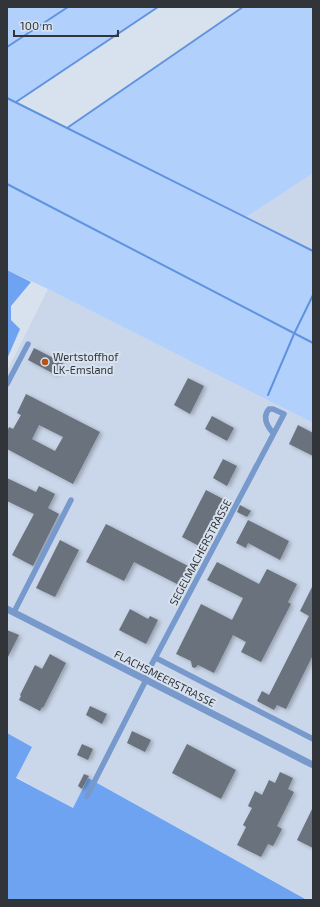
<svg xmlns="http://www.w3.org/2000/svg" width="320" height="907" font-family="'Exo 2',sans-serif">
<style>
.built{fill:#cad7ea}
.green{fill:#b2d0fc}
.forest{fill:#6da3f1}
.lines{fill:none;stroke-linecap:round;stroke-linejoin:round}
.stream{stroke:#5f93e0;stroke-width:2}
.building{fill:#6a727d;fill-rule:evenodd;filter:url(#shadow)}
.minor{stroke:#79c;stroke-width:5.5}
.tertiary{stroke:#79c;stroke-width:7}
.poi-dot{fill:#b45313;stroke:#d8e2ef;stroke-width:1.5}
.labels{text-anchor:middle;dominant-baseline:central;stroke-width:4;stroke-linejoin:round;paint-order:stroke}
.poi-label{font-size:11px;fill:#31353a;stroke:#d8e2ef;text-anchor:start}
.street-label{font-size:11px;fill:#31353a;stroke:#d8e2ef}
</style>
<defs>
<filter id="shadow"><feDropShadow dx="2.5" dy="1.5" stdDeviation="2" flood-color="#0004"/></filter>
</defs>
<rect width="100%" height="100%" fill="#d8e2ef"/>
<g class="built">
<path d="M313,172V251L245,217Z"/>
<path d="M48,289L313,423V900H308L88,778L73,808L16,777L32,747L7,733V371Z"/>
</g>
<path class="green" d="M7,7H158L17,102L67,128L245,7H313V173L246,217L313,251V423L48,289L7,270Z"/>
<g class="forest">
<path d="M7,270L31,282L11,306V320L20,329L7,359Z"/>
<path d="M7,733L32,747L16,778L73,808L88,778L307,900H7Z"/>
</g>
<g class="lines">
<g class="stream">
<path d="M7,47L68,7"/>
<path d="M7,98L313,251"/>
<path d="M16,102L158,7"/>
<path d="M67,128L243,7"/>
<path d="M7,184L313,343"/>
<path d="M268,395L294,334L313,295"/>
</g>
</g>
<g class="building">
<path d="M34,348L63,363L56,375L28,360Z"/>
<path d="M188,378L204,386L190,414L174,405Z"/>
<path d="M26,394L100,432L73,484L7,449V432L9,427L13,429L21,415L17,413ZM39,425L63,437L55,451L32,439Z"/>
<path d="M212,416L234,428L227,441L205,429Z"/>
<path d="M298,425L313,433V456L289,444Z"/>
<path d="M223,459L237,466L227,486L213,478Z"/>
<path d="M7,478L36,492L39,486L55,494L48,508L59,514L33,566L12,555L34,514L7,501Z"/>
<path d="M206,490L225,500L201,547L182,537Z"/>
<path d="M240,505L251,511L247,517L237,512Z"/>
<path d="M248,520L289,541L280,560L248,543L246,548L236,543Z"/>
<path d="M106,524L190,567L181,586L134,562L124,581L86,562Z"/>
<path d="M60,540L79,550L55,597L36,588Z"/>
<path d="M217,562L259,584L267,569L297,584L288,602L291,604L261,662L241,652L246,642L233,635L214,673L198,665L195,668L192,667L191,661L176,654L201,604L232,620L243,598L207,580Z"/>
<path d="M313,585V655L286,709L277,705L274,710L257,701L262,691L269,695L309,616L300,611Z"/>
<path d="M130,609L148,619L150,616L158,620L146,644L119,630Z"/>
<path d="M7,630L19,635L7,659Z"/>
<path d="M50,654L66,663L43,708L42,707L40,711L19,700L21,696L20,695L35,665L42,669Z"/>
<path d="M90,706L107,714L102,724L86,715Z"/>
<path d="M132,731L151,740L145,752L127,743Z"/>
<path d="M82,744L93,749L88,760L77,755Z"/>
<path d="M187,744L236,770L221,799L172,773Z"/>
<path d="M280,772L293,778L288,789L294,792L277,826L282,829L273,846L268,844L261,857L237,845L246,827L243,825L252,808L248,806L255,791L262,795L269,780L275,783Z"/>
<path d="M84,774L89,776L82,789L78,786Z"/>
<path d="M313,807V848L297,840Z"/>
</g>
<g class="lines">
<g class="minor">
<path d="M7,384L28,344"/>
<path d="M14,612L71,500"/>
<path d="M156,658L313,739"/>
<path d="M144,679L284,414L273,409H269C262,417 267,426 273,433"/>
<path d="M87,796L146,680"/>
</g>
<path class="tertiary" d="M7,609L313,765"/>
</g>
<circle class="poi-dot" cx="45" cy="362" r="4"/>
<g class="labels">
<g class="poi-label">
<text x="53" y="356">Wertstoffhof<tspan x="53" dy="13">LK-Emsland</tspan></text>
</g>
<g class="street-label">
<text transform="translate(200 552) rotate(-62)">SEGELMACHERSTRASSE</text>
<text transform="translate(165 678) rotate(27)">FLACHSMEERSTRASSE</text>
</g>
</g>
<rect width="320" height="907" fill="none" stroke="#31353a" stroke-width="16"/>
<path d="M14 30v6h104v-6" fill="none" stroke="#31353a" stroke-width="2"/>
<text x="20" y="30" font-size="12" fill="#31353a" stroke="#d8e2ef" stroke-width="3" paint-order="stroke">100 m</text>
</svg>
